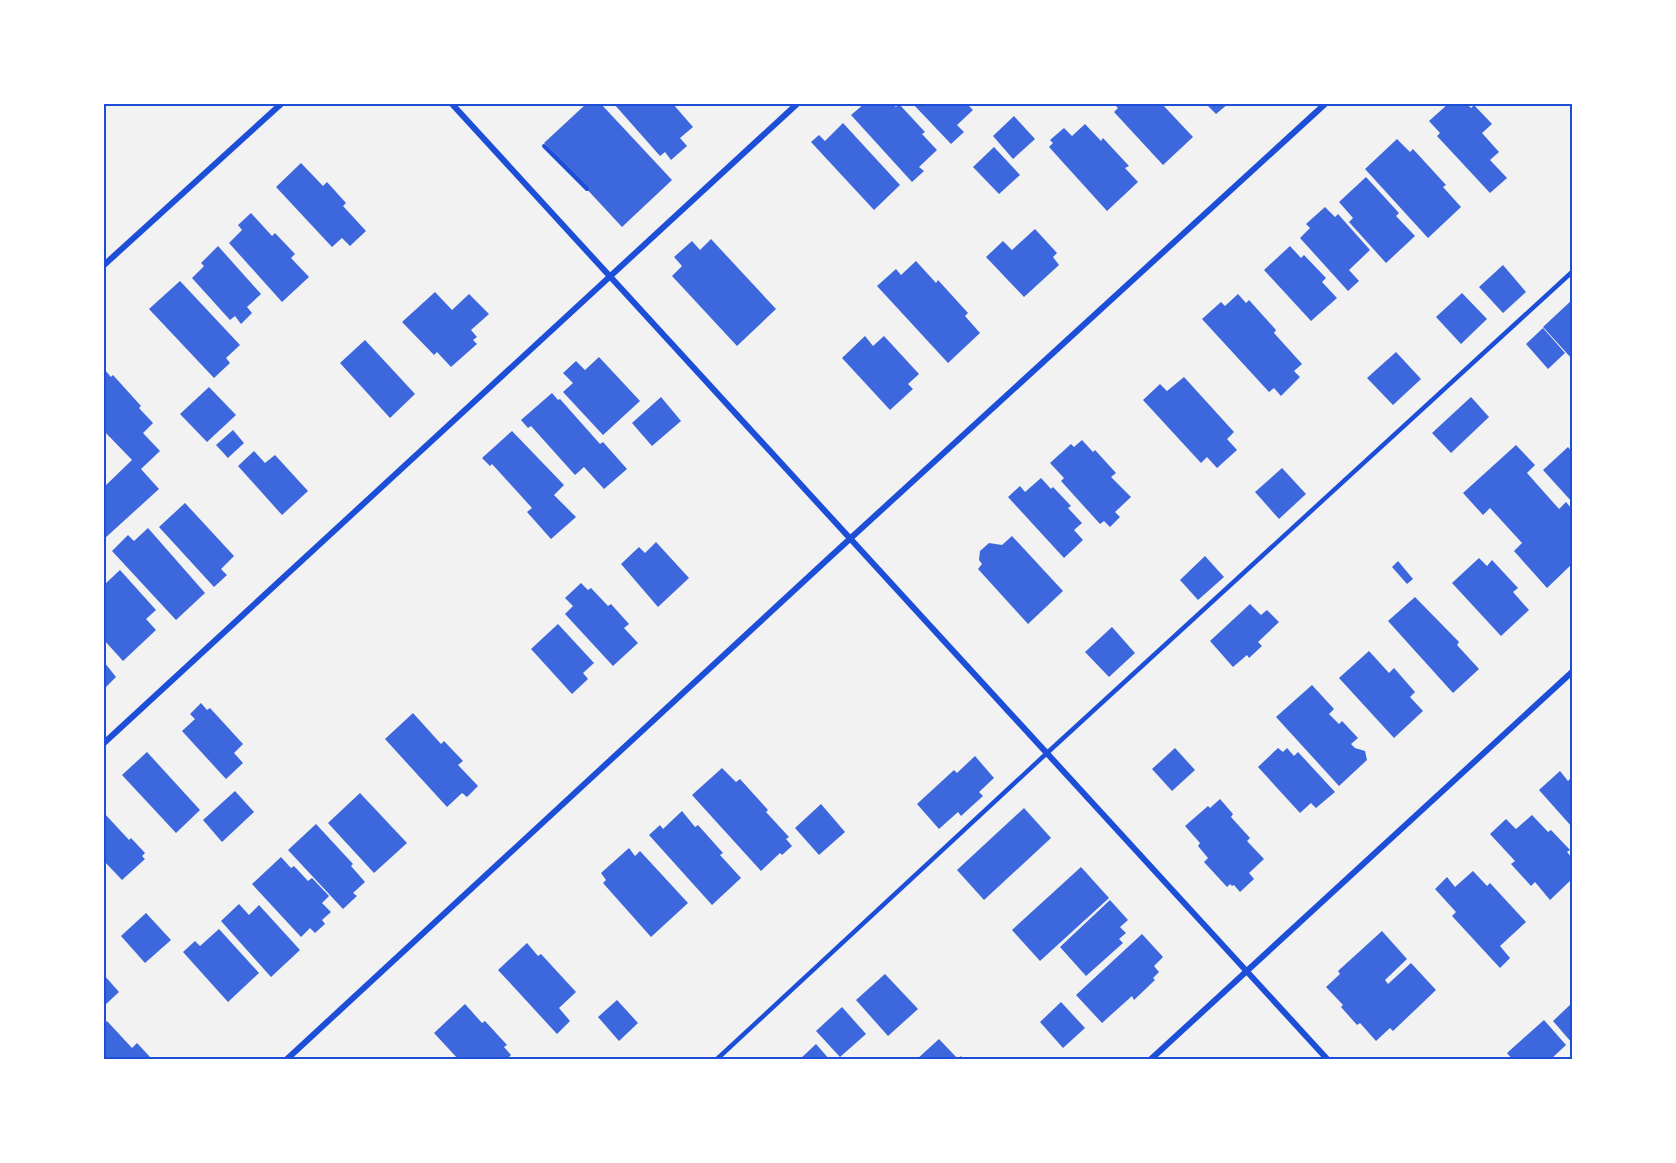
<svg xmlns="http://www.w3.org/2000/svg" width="1676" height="1163" font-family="'Roboto Serif',serif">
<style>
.building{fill:#3d67dc}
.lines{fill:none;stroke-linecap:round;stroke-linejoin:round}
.path{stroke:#1d4ed8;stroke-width:4}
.service{stroke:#1d4ed8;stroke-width:4.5}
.minor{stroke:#1d4ed8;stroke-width:6}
.neatline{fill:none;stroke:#1d4ed8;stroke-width:2}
</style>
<rect width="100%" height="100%" fill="#f2f2f2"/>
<g class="building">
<path d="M586,104H601L672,180L622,227L544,143Z"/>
<path d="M614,104H673L693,127L680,138L687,146L671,160L665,152L660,156Z"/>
<path d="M864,104H892L896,107L899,104L925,132L922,134L937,150L919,167L924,171L912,182L851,115Z"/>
<path d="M913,104H967L973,110L957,125L964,132L951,144Z"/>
<path d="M1114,104H1151L1153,105L1162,104L1193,137L1163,165L1114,112L1118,108Z"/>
<path d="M1206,104H1228L1216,114Z"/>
<path d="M1448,104H1467L1471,108L1474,105L1492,124L1482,133L1499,152L1490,160L1507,178L1490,193L1437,136L1440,133L1429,121Z"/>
<path d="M1014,116L1035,139L1013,159L993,136Z"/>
<path d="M843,123L900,185L874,210L811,142L819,135L825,141Z"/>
<path d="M1085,124L1101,141L1103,138L1129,166L1125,168L1138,182L1107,211L1049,147L1053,143L1050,140L1064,128L1072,136Z"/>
<path d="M1397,139L1410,152L1413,149L1446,185L1443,187L1461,207L1428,238L1365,169Z"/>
<path d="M994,147L1020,175L999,194L973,167Z"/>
<path d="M301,163L323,186L327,182L346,203L343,206L366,231L350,246L342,238L332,247L276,187Z"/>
<path d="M1366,177L1399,213L1396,216L1415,236L1386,263L1349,222L1353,218L1339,202Z"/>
<path d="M1325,207L1335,217L1338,214L1370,250L1349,270L1359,281L1348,291L1300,238L1310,228L1306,224Z"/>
<path d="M251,213L272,236L275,233L295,254L291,258L309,277L282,302L229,243L242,230L238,225Z"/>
<path d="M1035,229L1057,253L1053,257L1059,265L1024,297L986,257L1003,241L1012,250Z"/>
<path d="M711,239L776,309L737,346L672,276L682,266L674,257L692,241L700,250Z"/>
<path d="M218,246L261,294L247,307L252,313L241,324L235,316L230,320L192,278L204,266L201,263Z"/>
<path d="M1290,246L1301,258L1304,255L1326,278L1322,282L1337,298L1311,321L1264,270Z"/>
<path d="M916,261L936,283L938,280L968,313L965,316L980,333L948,363L877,286L896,269L901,275Z"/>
<path d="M1503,265L1526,292L1503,313L1479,287Z"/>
<path d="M180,281L240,345L226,358L230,363L214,378L149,309Z"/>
<path d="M435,292L452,310L469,294L489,314L471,330L477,337L473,340L477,344L451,367L437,352L434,355L402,322Z"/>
<path d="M1462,293L1487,319L1461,344L1436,317Z"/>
<path d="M1238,294L1246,303L1249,300L1276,330L1274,333L1302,364L1294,371L1300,377L1281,396L1274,388L1269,392L1202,319L1221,302L1225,306Z"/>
<path d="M1572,300V359L1543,327Z"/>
<path d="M1543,328L1565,353L1548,369L1526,344Z"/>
<path d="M865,336L873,346L884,336L919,374L908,384L913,389L890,410L842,358Z"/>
<path d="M365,340L415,394L390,418L340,363Z"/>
<path d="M1396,352L1421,379L1393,405L1367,378Z"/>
<path d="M599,357L640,401L603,435L563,392L573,383L563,373L576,361L585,370Z"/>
<path d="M104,369L111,377L113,375L141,406L139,408L153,423L143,433L160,451L141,469L159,489L104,539V487L132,460L104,431Z"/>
<path d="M1184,377L1234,432L1227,439L1237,450L1217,468L1207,457L1201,463L1143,400L1160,384L1167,391Z"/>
<path d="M209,387L236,415L207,442L180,414Z"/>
<path d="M552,393L558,400L560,399L600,444L603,442L627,469L604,489L584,467L575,475L531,426L528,428L521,420Z"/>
<path d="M661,397L681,421L652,446L632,423Z"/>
<path d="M1471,397L1489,417L1451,453L1432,433Z"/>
<path d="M233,430L244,443L228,458L216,445Z"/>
<path d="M512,431L564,485L554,495L576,517L551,539L527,512L532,508L492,464L490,466L482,458Z"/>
<path d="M1082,440L1093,452L1095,450L1116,473L1111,477L1131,497L1115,512L1120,517L1110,527L1104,521L1100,524L1061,481L1064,478L1050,463L1071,444L1074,447Z"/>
<path d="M1516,445L1535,465L1527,473L1559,509L1566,502L1572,509V564L1547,588L1514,551L1522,543L1490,508L1483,515L1463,493Z"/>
<path d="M1568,447L1572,452V502L1543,470Z"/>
<path d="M254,451L265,463L275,455L308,491L282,515L238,466Z"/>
<path d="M1282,468L1306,494L1279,519L1255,492Z"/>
<path d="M1041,478L1051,489L1053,487L1071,506L1068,508L1082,523L1074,530L1083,540L1064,558L1008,497L1020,486L1025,492Z"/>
<path d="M185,503L234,556L221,569L227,575L214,587L159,527Z"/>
<path d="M148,528L205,593L176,620L112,551L128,535L134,541Z"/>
<path d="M1012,536L1063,591L1028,624L978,569L982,564L979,560L980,551L989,543L1002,545Z"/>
<path d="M656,542L689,578L658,607L621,564L639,547L645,553Z"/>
<path d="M1205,556L1224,577L1198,600L1180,580Z"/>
<path d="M1479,558L1487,566L1492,560L1518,588L1513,592L1529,610L1501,636L1452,583Z"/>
<path d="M1398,561L1413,579L1407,584L1392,567Z"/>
<path d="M120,570L156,610L146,619L156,630L123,661L104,640V585Z"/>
<path d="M581,583L588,590L591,588L608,606L611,604L629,624L624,628L638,643L613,666L565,614L573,606L565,598Z"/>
<path d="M1415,597L1459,642L1457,645L1479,669L1453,693L1388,621Z"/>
<path d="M1250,604L1261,615L1267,610L1279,622L1258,642L1262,646L1249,658L1247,655L1233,667L1210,641Z"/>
<path d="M558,624L594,663L583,673L588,679L572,694L531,649Z"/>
<path d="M1112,627L1135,653L1109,677L1085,652Z"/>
<path d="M1369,651L1389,673L1394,668L1415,692L1410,697L1423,711L1394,738L1339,678Z"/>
<path d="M104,662L116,677L104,689Z"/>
<path d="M1312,685L1334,709L1329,714L1339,724L1342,721L1358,738L1351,744L1355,748L1365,751L1367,760L1339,786L1276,717Z"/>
<path d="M201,703L207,710L210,708L243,744L234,753L243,763L226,779L182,731L195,719L190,714Z"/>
<path d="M413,713L441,744L444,741L463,761L458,765L478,786L467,797L462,793L447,807L385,739Z"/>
<path d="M1175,748L1195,770L1172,791L1152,769Z"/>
<path d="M1278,748L1283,752L1287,748L1294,756L1298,752L1335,792L1316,808L1311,803L1300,813L1258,767Z"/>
<path d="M147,752L200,810L176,833L122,775Z"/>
<path d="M975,756L994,778L979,792L983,796L961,816L958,812L939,829L917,804L954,770L957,773Z"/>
<path d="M722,768L736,782L740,779L768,810L766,812L789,837L786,839L792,846L782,855L780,853L761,871L692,795Z"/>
<path d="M1560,771L1568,781L1572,777V827L1539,790Z"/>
<path d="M235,791L254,812L222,842L203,820Z"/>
<path d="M360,793L407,843L374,873L328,823Z"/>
<path d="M1220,799L1233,814L1231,817L1250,838L1247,841L1264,859L1249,873L1254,879L1240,892L1234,885L1232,886L1230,884L1227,887L1204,862L1208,858L1198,846L1200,843L1185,826L1208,806L1210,808Z"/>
<path d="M821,804L845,832L819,855L795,828Z"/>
<path d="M1024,808L1051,838L984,900L957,870Z"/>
<path d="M682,811L695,827L698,825L723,853L720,855L741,878L712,905L649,835L660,825L663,829Z"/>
<path d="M104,813L129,840L131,838L145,853L142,856L145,859L122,880L104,861Z"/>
<path d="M1532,815L1548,832L1551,830L1570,850L1567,852L1572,858V879L1550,900L1535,882L1531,886L1511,864L1515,861L1490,834L1506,819L1516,829Z"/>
<path d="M316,824L353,864L351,866L365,882L353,893L357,896L343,909L288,850Z"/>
<path d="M629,848L635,856L640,851L688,903L651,937L603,883L606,880L601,873Z"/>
<path d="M281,857L291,868L294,866L308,881L312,878L329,896L322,903L331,912L322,920L325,924L315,933L310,928L301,937L252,884Z"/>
<path d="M1081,867L1109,898L1040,961L1012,930Z"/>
<path d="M1473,871L1487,886L1490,883L1526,922L1500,946L1510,958L1500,968L1452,916L1456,912L1435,889L1447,877L1455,887Z"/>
<path d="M1110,900L1128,920L1120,927L1126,933L1119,939L1123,943L1086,976L1060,947Z"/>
<path d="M239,904L249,915L259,905L300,950L271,977L221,921Z"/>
<path d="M146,913L171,940L145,963L121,936Z"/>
<path d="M219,929L259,973L228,1002L183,952L195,941L200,946Z"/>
<path d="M1382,931L1407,959L1385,980L1388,984L1411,963L1436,990L1393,1031L1390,1028L1376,1041L1360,1023L1357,1025L1341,1007L1343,1005L1326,987L1340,974L1338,971Z"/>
<path d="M1142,934L1163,957L1154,966L1159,972L1153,978L1155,980L1134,1000L1132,996L1102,1023L1076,995Z"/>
<path d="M527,943L538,956L541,954L576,992L559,1008L570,1021L557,1034L498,970Z"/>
<path d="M885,974L918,1009L888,1036L856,1000Z"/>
<path d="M104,975L119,992L104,1006Z"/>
<path d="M617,1000L638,1023L619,1041L598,1017Z"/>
<path d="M1061,1002L1085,1028L1063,1048L1040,1022Z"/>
<path d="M1572,1003V1043L1553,1021Z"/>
<path d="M465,1004L482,1023L485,1021L507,1045L504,1047L511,1055L506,1060H459L434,1033Z"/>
<path d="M842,1007L866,1034L840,1057L816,1031Z"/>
<path d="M1544,1020L1566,1045L1550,1060H1513L1507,1053Z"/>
<path d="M107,1021L132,1048L137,1043L150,1057L147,1060H104V1024Z"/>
<path d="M939,1039L958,1059L961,1056L964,1060H916Z"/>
<path d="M816,1044L830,1060H799Z"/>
</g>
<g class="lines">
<path class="path" d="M544,146L587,189"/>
<path class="service" d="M716,1060L1047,753L1572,272"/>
<g class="minor">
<path d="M452,104L1328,1060"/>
<path d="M104,265L281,104"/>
<path d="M104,743L797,104"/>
<path d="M286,1060L829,558L1325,104"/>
<path d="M1150,1060L1572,672"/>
</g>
</g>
<rect width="1676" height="1163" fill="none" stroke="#ffffff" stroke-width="210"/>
<rect x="105" y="105" width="1466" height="953" class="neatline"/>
</svg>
